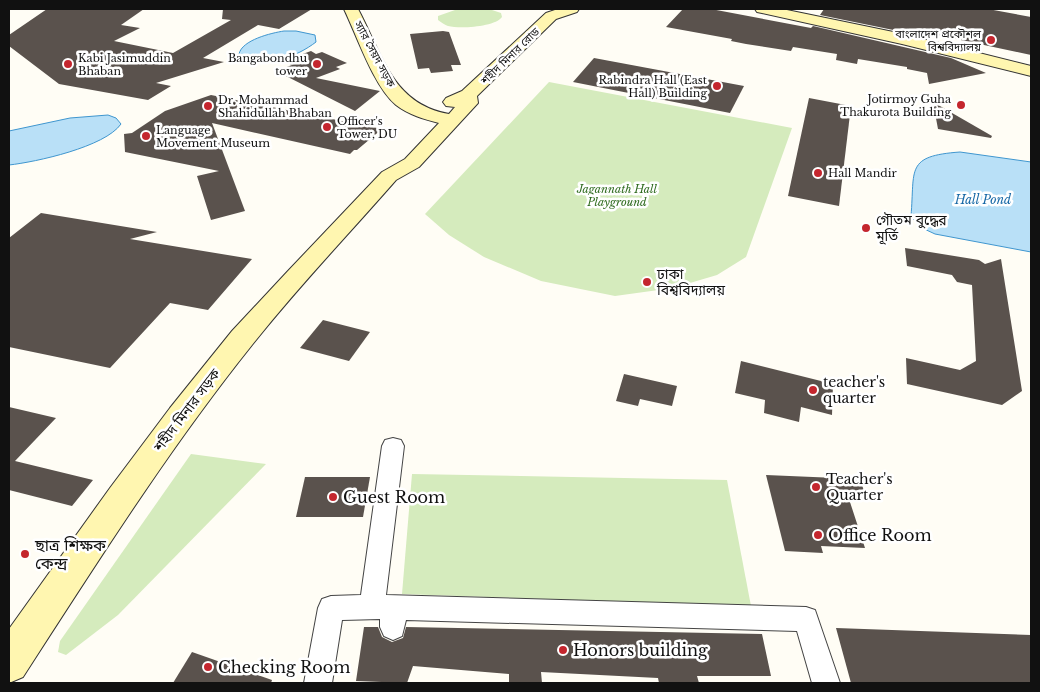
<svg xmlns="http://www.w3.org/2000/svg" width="1040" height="692" font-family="'Libre Baskerville','Noto Sans Bengali',serif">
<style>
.green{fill:#d5ebbd}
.water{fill:#b9e0f7;stroke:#3f96cf}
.building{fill:#5a524d}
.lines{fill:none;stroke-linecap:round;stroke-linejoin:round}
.pedestrian-casing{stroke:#444;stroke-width:2}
.secondary-casing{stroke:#333;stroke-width:2}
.pedestrian{fill:#fff;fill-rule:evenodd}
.secondary{fill:#fff6b0;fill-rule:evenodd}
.poi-dot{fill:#c4262e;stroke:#fff;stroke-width:2}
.labels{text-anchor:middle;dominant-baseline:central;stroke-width:5;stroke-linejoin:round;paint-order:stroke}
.far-poi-label{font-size:11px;fill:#111;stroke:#fff;text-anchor:start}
.far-street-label{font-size:11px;fill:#111;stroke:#fff}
.far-park-label{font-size:11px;font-style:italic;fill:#2f6b1f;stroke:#fff}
.far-water-label{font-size:12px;font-style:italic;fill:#1768a6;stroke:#fff}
.poi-label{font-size:14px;fill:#111;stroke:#fff;text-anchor:start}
.street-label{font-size:14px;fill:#111;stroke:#fff}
.near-poi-label{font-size:16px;fill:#111;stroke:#fff;text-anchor:start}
</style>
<rect width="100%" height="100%" fill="#fffdf5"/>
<g class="green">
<path d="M489,9L501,13L502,17C495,27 460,29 448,26C445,25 441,22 438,20V16L455,10Z"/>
<path d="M549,82L792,128L746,257L717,275L673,288L615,296L541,281L484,257L449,235L425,214Z"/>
<path d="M191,454L266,464L118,615L66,655L58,652L60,641Z"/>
<path d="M412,474L727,480L751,606L402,594Z"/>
</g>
<g class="water">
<path d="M284,31H296L315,35L316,42C298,56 259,73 239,54C242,40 271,33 284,31Z"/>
<path d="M108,115L116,118L121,124C105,147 36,162 9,165V131L70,118Z"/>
<path d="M960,152L1031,162V252L935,234L920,227L911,216C915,169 905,156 960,152Z"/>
</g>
<g class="building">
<path d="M47,9H144L121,25L140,28L114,41L173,53L231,20L222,19L223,9H312L279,29L258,25L203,58L224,62L156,83L171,86L148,100L59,84L9,46V35Z"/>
<path d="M683,9H711L811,28L813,26L951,58L986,73L929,84L927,73L907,69V67L858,59L857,64L836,60L837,54L793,47L791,51L746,44L731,41L732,39L666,27Z"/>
<path d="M824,9H988L1031,17V55L909,29L908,33L820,15Z"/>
<path d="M443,31L449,32L461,65H451L453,71L431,73L429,68L418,69L410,34Z"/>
<path d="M311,51L316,54L322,52L347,63L336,67L340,69L316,78L380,91L355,111L276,71L292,65L283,61Z"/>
<path d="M594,58L744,86L730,113L573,82Z"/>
<path d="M211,95L382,129L357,150H354L350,154L212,123L245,211L211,220L197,176L219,171L125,152L124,134L132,133L165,111Z"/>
<path d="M809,98L851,106L839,206L788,196Z"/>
<path d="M933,102L992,136L991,138L938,129Z"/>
<path d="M41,213L157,232L130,239L252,259L208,310L170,303L110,368L9,347V238Z"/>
<path d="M905,248L979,260L985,264L1001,259L1022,391L1002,405L907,384L906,358L960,370L976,361L972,285L957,282L952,275L907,266Z"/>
<path d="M323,320L370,332L349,361L300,348Z"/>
<path d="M741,361L833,384L832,415L801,407L799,422L764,413L765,400L735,393Z"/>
<path d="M624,374L677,386L672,406L640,399L638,406L616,401Z"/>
<path d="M9,407L56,418L15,461L93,480L72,506L9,490Z"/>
<path d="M766,475L860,479L867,500L849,499L865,548L821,546L823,553L785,551Z"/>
<path d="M305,477H370L363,517H296Z"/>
<path d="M364,627H378L382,637L392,642L403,638L406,627L762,634L771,676H697L699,683H659L658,678L541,672L542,683H509V674L413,666L407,683L356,681Z"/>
<path d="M836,628L1031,635V683H851Z"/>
<path d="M192,652L272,680L271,683H173Z"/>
</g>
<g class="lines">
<g class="pedestrian-casing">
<path id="pedestrian" d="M393,438L401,440L404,446L386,595L806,607L815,610L840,683H812L797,631L406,620L402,636L393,640L384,636L380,627V619L342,620L332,683H304L318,608L322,599L331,596L361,595L382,446L385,440Z"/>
</g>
<g class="secondary-casing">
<g id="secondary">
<path d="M344,9H358C382,54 392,104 449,114L455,107L446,106L443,102L446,98L462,91L546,13L558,9H579L577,12L556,19L477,96L478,103L419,167L396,180C348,235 297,288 252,345C168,450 96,564 23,677L9,683V629L110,488L170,408L232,331L288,271L382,172L405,159L439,123C424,119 409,115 396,105C374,87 357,36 344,9Z"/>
<path d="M755,9H782L903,34L1031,66V76L902,44L762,13L757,12Z"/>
</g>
</g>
<use href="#pedestrian" class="pedestrian"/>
<use href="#secondary" class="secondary"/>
</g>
<g class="poi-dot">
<circle cx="991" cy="40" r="5"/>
<circle cx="68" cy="64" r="5"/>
<circle cx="317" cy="64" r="5"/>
<circle cx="717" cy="86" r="5"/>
<circle cx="961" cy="105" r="5"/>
<circle cx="208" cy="106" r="5"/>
<circle cx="327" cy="127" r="5"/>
<circle cx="146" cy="136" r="5"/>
<circle cx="818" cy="173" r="5"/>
<circle cx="866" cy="228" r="5"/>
<circle cx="647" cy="282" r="5"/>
<circle cx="813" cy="390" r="5"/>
<circle cx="816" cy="487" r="5"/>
<circle cx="333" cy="497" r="5"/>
<circle cx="818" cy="535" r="5"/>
<circle cx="25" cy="554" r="5"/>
<circle cx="563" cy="650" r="5"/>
<circle cx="208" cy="667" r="5"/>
</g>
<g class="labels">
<g class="far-poi-label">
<text x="981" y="34" text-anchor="end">বাংলাদেশ প্রকৌশল<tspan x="981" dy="13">বিশ্ববিদ্যালয়</tspan></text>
<text x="78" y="58">Kabi Jasimuddin<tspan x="78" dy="13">Bhaban</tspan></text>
<text x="307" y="58" text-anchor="end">Bangabondhu<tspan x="307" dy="13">tower</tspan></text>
<text x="707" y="80" text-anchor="end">Rabindra Hall (East<tspan x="707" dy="13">Hall) Building</tspan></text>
<text x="951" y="99" text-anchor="end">Jotirmoy Guha<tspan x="951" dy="13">Thakurota Building</tspan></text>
<text x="218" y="100">Dr. Mohammad<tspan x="218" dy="13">Shahidullah Bhaban</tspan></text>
<text x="337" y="121">Officer's<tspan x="337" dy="13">Tower, DU</tspan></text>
<text x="156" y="130">Language<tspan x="156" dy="13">Movement Museum</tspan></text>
<text x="828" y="173">Hall Mandir</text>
</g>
<g class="far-street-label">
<text transform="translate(375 54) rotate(62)">স্যার সৈয়দ সড়ক</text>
<text transform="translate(510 56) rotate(-44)">শহীদ মিনার রোড</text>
</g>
<g class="far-park-label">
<text x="617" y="189">Jagannath Hall<tspan x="617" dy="13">Playground</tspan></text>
</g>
<g class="far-water-label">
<text x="983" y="199">Hall Pond</text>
</g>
<g class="poi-label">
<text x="876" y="220">গৌতম বুদ্ধের<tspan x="876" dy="16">মূর্তি</tspan></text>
<text x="657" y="274">ঢাকা<tspan x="657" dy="16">বিশ্ববিদ্যালয়</tspan></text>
<text x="823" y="382">teacher's<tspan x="823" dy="16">quarter</tspan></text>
<text x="826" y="479">Teacher's<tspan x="826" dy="16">Quarter</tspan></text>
</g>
<g class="street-label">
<text transform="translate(187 410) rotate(-53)">শহীদ মিনার সড়ক</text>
</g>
<g class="near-poi-label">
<text x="343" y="497">Guest Room</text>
<text x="828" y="535">Office Room</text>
<text x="35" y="545">ছাত্র শিক্ষক<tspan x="35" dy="18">কেন্দ্র</tspan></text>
<text x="573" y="650">Honors building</text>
<text x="218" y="667">Checking Room</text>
</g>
</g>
<rect width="1040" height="692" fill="none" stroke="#111111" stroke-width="20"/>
</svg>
